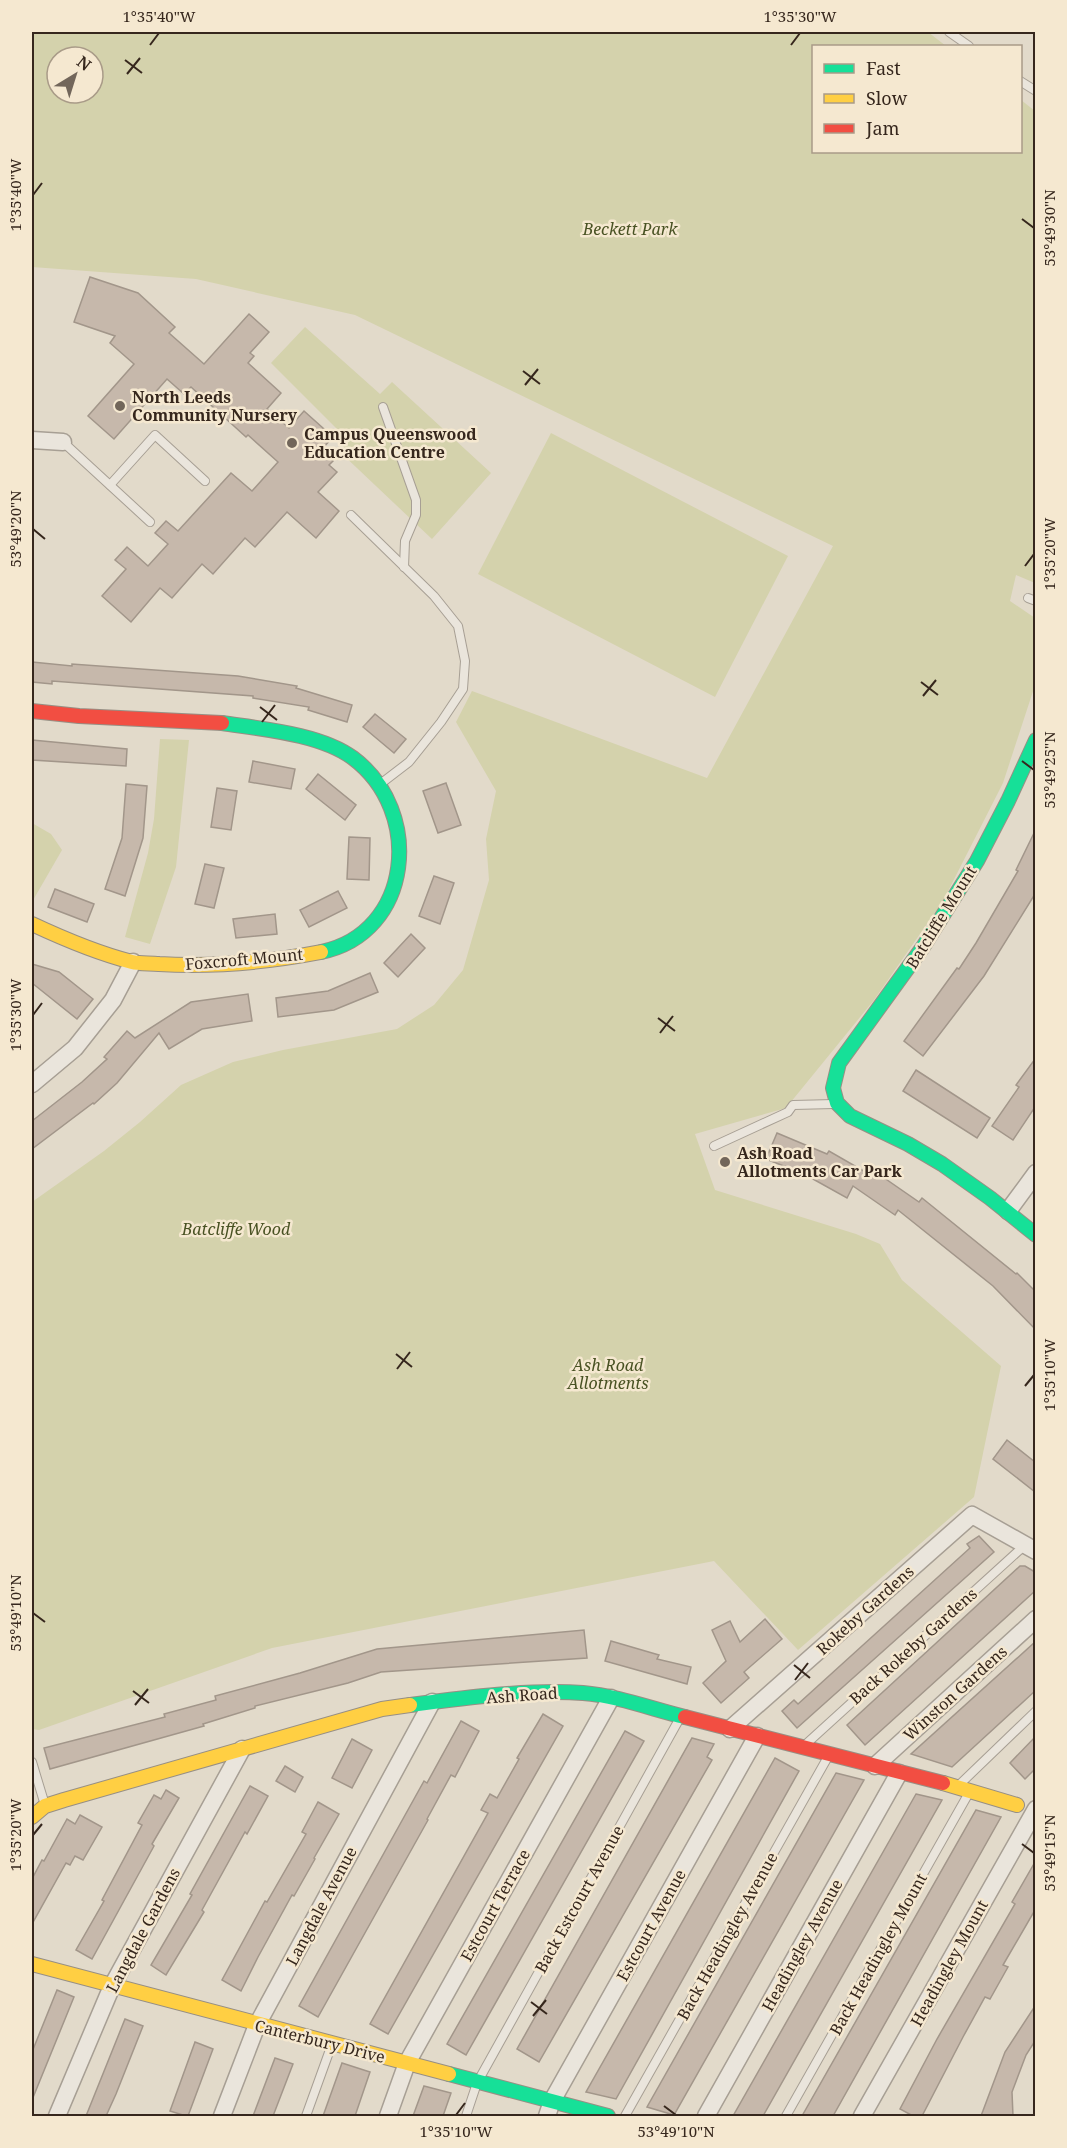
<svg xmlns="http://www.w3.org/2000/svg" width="1067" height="2148" font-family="'Noto Serif',serif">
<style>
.green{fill:#d4d2ac;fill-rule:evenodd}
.building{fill:#c6b8ab;stroke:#a2968a;stroke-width:1.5}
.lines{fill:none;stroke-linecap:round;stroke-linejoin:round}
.lane-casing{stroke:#a79f94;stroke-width:10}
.street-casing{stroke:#a79f94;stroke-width:19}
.fast-casing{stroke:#978f84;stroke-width:16}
.slow-casing{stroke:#978f84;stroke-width:16}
.jam-casing{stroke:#978f84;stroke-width:16}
.lane{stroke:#eae5dc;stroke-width:8}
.street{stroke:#eae5dc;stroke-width:16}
.fast{stroke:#16e098;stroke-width:14}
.slow{stroke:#ffcf43;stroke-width:14}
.jam{stroke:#f24e42;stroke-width:14}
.ticks{fill:none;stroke:#36271d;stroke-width:2}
.poi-dot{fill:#72665a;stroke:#f5e8d0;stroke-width:2}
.labels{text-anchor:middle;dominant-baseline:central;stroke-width:5;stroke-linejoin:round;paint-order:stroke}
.park-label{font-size:16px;font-style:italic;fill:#495223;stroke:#f5e8d0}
.poi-label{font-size:16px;font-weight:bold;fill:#36271d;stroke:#f5e8d0;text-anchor:start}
.street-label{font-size:16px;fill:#36271d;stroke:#f5e8d0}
.neatline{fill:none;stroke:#36271d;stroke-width:2}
.ticks-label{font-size:15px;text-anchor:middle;fill:#36271d}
</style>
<rect width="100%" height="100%" fill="#e2daca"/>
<g class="green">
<path d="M32,32H928L946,46H814V152H1020L1021,100L1035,111V583L1016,575L1010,601L1035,618L1036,682L1003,783L943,901L874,1000L786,1108L695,1134L715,1190L856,1234L880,1244L902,1280L1001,1366L974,1497L798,1650L714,1561L272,1648L39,1730L32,1729V1202L104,1151L140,1122L181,1085L233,1062L283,1050L397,1029L434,1005L463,970L489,880L486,839L496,791L456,722L472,691L707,778L833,546L355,315L196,279L32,267ZM57,57H93V93H57Z"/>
<path d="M305,327L380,394L392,382L491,473L432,539L339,451L349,441L271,363Z"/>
<path d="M551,433L788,556L715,697L478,574Z"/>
<path d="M160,739L189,740L176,867L150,944L125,937L148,853L154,819Z"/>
<path d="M32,823L51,834L62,850L32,902Z"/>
</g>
<g class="building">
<path d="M90,277L138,293L175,327L169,333L204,364L249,314L269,332L250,353L254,356L248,363L281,393L267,409L289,428L304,411L333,437L321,450L333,461L329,465L337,472L318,492L339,511L316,538L287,512L255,547L245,538L213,574L202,564L172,598L160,588L131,622L102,596L126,569L115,560L127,547L148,566L168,544L155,533L166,521L178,531L231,473L252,491L278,462L248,435L246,437L191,387L184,394L167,379L114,439L88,416L134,364L110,343L115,336L74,322Z"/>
<path d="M32,662L72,666V664L238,676L297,686L296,688L352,705L347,722L308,710L309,707L253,698V696L52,681V684L32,682Z"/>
<path d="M375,714L406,739L394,753L363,727Z"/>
<path d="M32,740L127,749L126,766L32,760Z"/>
<path d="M253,761L295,769L291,789L249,782Z"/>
<path d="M318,774L356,805L345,820L306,789Z"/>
<path d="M446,783L461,825L438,833L423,791Z"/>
<path d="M126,784L147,786L143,838L125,896L105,889L122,838Z"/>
<path d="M217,788L237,791L231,830L211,827Z"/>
<path d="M1035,831V894L984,976L923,1056L904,1041L957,968L959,969L976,943L1018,871L1016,870Z"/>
<path d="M349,837L370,838L369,880L347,879Z"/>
<path d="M205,864L224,868L214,908L195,904Z"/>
<path d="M434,876L454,883L440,924L419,916Z"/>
<path d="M55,889L94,904L87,922L48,907Z"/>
<path d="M338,891L347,908L309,927L300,910Z"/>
<path d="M275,914L277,934L236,938L233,919Z"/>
<path d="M411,934L425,948L398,977L384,963Z"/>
<path d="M32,964L59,972L93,999L77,1019L32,983Z"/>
<path d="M370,973L378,992L334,1010L278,1017L276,998L328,991Z"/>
<path d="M248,994L252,1021L202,1029L169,1049L159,1033L117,1083L94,1104L93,1103L32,1149V1121L82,1082L107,1059L104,1057L127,1031L135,1038L191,1002Z"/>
<path d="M1035,1059V1107L1013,1140L992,1126L1019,1087L1016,1085Z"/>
<path d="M916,1070L990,1118L977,1138L903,1091Z"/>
<path d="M777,1133L827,1154L829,1151L874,1177L877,1173L919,1202L922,1198L1016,1274L1017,1273L1035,1291V1329L993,1286L898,1210L895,1215L853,1186L847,1198L804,1174L766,1159Z"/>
<path d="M1007,1440L1035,1462V1492L993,1459Z"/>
<path d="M979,1536L994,1552L797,1728L782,1711L794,1700L798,1704L970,1548L967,1544Z"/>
<path d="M1020,1566H1025L1035,1572V1591L865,1745L847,1725Z"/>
<path d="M765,1619L782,1639L744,1672L749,1678L721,1703L703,1683L726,1661L712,1630L730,1621L740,1642Z"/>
<path d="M584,1630L587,1658L381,1672L348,1683L255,1706V1708L203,1724L204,1726L50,1769L44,1748L165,1717L164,1714L216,1700L215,1696L300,1673L377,1649Z"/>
<path d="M611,1641L659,1655L657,1659L691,1667L687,1684L605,1661Z"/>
<path d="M1035,1642V1691L952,1767L911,1754Z"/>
<path d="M543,1714L563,1726L388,2034L370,2024L488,1813L481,1810L490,1794L497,1798L519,1759L517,1758Z"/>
<path d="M461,1721L479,1731L455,1777L451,1775L427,1819L428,1820L318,2017L299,2006L424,1781L427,1783Z"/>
<path d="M625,1731L644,1741L466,2055L447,2044Z"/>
<path d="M1035,1737V1769L1025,1779L1010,1763Z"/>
<path d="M692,1738L714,1744L707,1757L712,1760L539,2062L517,2049Z"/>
<path d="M352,1739L372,1750L352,1788L332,1778Z"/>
<path d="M775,1758L799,1771L616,2099L586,2092Z"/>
<path d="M285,1766L303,1777L295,1792L276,1781Z"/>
<path d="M836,1773L864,1780L674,2115L647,2107Z"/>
<path d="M250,1786L268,1796L247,1834L245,1832L202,1910L204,1912L166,1975L151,1965L192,1895L190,1894Z"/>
<path d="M166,1790L179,1798L152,1844L154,1846L92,1959L76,1950L104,1901L102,1900L142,1825L138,1823L154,1795L161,1799Z"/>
<path d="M916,1794L942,1800L763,2116H733Z"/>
<path d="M318,1802L339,1814L314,1858L315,1859L294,1896L292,1895L258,1957L241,1991L222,1980L265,1901L267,1902L306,1834L302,1832Z"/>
<path d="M976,1810L1001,1817L833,2116H802Z"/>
<path d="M80,1815L102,1827L83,1860L75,1856L70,1865L66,1863L32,1924V1879L42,1860L44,1861L67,1819L75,1824Z"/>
<path d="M1035,1862V1910L1003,1965L1008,1967L990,1999L985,1997L963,2037L922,2116H913L900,2109L937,2039L1015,1904L1012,1902Z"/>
<path d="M57,1990L74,1997L32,2100V2052Z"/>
<path d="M1035,2006V2041L1026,2055L1012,2092L1013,2116H981L1005,2052Z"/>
<path d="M125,2019L143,2026L116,2094L106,2116H86Z"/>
<path d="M195,2042L213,2049L188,2116H186L170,2111Z"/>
<path d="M275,2058L293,2064L273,2116H253Z"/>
<path d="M342,2063L370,2072L355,2116H323Z"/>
<path d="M424,2086L451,2093L443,2116H413Z"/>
</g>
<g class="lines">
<g class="lane-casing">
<g id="lane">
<path d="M949,32L969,46"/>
<path d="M1020,81L1036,91"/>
<path d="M383,407L416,500V515L405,541L404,567"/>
<path d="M63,442L150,522"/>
<path d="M110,485L155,435L205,481"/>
<path d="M351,515L434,596L458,626L465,661L463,689L441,722L409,762L379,785"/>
<path d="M1028,598L1036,601"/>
<path d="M714,1146L788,1112L793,1105L834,1104"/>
<path d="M805,1745L1025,1545"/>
<path d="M32,1762L45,1805"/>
<path d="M958,1786L1036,1711"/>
<path d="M306,2116L332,2044"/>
<path d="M466,2116L477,2083L681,1716"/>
<path d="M625,2116L829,1755"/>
<path d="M786,2116L970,1791"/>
</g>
</g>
<g class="street-casing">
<g id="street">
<path d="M32,440L63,442"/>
<path d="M32,1084L75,1048L113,1000L133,962"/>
<path d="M1008,1211L1036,1173"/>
<path d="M730,1729L972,1515L1036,1551"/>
<path d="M875,1766L1036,1619"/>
<path d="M57,2116L112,1986L242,1749"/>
<path d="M222,2116L257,2025L432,1702"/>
<path d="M388,2116L407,2063L611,1698"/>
<path d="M547,2116L552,2101L757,1736"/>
<path d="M706,2116L899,1773"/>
<path d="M862,2116L1036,1809"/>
</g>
</g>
<g class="fast-casing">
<g id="fast">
<path d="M222,723C262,729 321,734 353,758C424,811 413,933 321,952"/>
<path d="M1036,740L1008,801L977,861L923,947L839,1063L833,1088L837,1103L850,1116L908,1144L942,1164L990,1198L1036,1235"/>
<path d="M410,1705C463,1698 530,1689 583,1693C618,1696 652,1709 685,1717"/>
<path d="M449,2074L608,2116"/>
</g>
</g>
<g class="slow-casing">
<g id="slow">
<path d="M32,924C64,939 97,953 132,962C140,964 150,963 159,964C212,967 269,962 321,952"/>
<path d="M943,1783L1017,1805"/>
<path d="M32,1817L45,1806L64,1800L382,1709L410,1705"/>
<path d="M32,1964L449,2074"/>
</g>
</g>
<g class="jam-casing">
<g id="jam">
<path d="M32,711L79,716L222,723"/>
<path d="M685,1717L943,1783"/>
</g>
</g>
<use href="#lane" class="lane"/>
<use href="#street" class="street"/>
<use href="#fast" class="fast"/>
<use href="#slow" class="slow"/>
<use href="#jam" class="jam"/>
</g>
<path class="ticks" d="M150,45L159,33M791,45L800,33M125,60L142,73M127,74L140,58M33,195L42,183M1022,219L1034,228M523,371L540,384M525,385L538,369M33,529L45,539M1025,566L1034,554M921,682L938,695M923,696L936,680M260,707L277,720M262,722L275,705M1022,761L1034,770M33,1015L42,1003M658,1018L675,1031M660,1033L673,1016M396,1354L412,1367M397,1369L410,1352M1025,1386L1034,1375M33,1613L45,1622M794,1665L810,1678M795,1680L808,1663M133,1691L149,1703M135,1705L148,1689M33,1835L42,1824M1022,1844L1034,1853M531,2002L547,2014M533,2016L546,2000M664,2106L676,2115M456,2115L465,2103"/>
<g class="poi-dot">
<circle cx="120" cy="406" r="6"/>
<circle cx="292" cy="443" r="6"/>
<circle cx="725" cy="1162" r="6"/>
</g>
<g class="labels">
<g class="park-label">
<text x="630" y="229">Beckett Park</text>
<text x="236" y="1229">Batcliffe Wood</text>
<text x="608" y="1365">Ash Road<tspan x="608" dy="18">Allotments</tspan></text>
</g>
<g class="poi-label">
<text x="132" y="397">North Leeds<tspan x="132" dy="18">Community Nursery</tspan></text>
<text x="304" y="434">Campus Queenswood<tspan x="304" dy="18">Education Centre</tspan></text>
<text x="737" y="1153">Ash Road<tspan x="737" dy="18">Allotments Car Park</tspan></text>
</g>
<g class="street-label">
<text transform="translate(941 917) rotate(-58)">Batcliffe Mount</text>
<text transform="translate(244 959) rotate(-5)">Foxcroft Mount</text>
<text transform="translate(865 1610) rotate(-42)">Rokeby Gardens</text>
<text transform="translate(913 1646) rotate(-42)">Back Rokeby Gardens</text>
<text transform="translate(955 1693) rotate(-42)">Winston Gardens</text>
<text transform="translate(522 1695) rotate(-4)">Ash Road</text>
<text transform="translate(579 1899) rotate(-61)">Back Estcourt Avenue</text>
<text transform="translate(495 1905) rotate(-61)">Estcourt Terrace</text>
<text transform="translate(321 1906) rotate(-62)">Langdale Avenue</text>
<text transform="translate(651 1925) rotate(-61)">Estcourt Avenue</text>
<text transform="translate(143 1930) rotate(-62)">Langdale Gardens</text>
<text transform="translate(727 1936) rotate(-61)">Back Headingley Avenue</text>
<text transform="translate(802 1945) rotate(-61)">Headingley Avenue</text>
<text transform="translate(878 1954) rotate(-61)">Back Headingley Mount</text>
<text transform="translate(949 1963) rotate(-61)">Headingley Mount</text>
<text transform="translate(320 2041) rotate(14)">Canterbury Drive</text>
</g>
</g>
<rect width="1067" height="2148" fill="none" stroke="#f5e8d0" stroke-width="66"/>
<rect x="812" y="45" width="210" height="108" fill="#f5e8d0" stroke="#a99b88" stroke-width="1.5"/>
<rect x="824" y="64" width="30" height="9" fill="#16e098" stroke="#a99b88" stroke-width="1.5"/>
<text x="866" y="75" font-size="18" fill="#36271d">Fast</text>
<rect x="824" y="94" width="30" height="9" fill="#ffcf43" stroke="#a99b88" stroke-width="1.5"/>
<text x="866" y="105" font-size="18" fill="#36271d">Slow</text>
<rect x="824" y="124" width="30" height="9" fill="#f24e42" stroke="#a99b88" stroke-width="1.5"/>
<text x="866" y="135" font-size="18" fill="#36271d">Jam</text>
<g transform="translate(75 75) rotate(38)"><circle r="28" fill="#f5e8d0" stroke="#a99b88" stroke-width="1.5"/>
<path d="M0-4.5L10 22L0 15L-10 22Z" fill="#72665a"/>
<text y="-9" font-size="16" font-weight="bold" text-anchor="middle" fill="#36271d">N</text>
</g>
<rect x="33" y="33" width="1001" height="2082" class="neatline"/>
<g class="ticks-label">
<text x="159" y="22">1°35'40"W</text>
<text x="800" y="22">1°35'30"W</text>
<text transform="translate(16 195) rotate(-90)" y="5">1°35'40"W</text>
<text transform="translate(1050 228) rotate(-90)" y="5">53°49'30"N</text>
<text transform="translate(16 529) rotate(-90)" y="5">53°49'20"N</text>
<text transform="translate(1050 554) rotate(-90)" y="5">1°35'20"W</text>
<text transform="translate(1050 770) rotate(-90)" y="5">53°49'25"N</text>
<text transform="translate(16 1015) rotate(-90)" y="5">1°35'30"W</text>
<text transform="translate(1050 1375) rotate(-90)" y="5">1°35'10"W</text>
<text transform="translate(16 1613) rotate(-90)" y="5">53°49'10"N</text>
<text transform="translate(16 1835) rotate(-90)" y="5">1°35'20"W</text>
<text transform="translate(1050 1853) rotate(-90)" y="5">53°49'15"N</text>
<text x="456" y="2137">1°35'10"W</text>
<text x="676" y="2137">53°49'10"N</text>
</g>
</svg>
